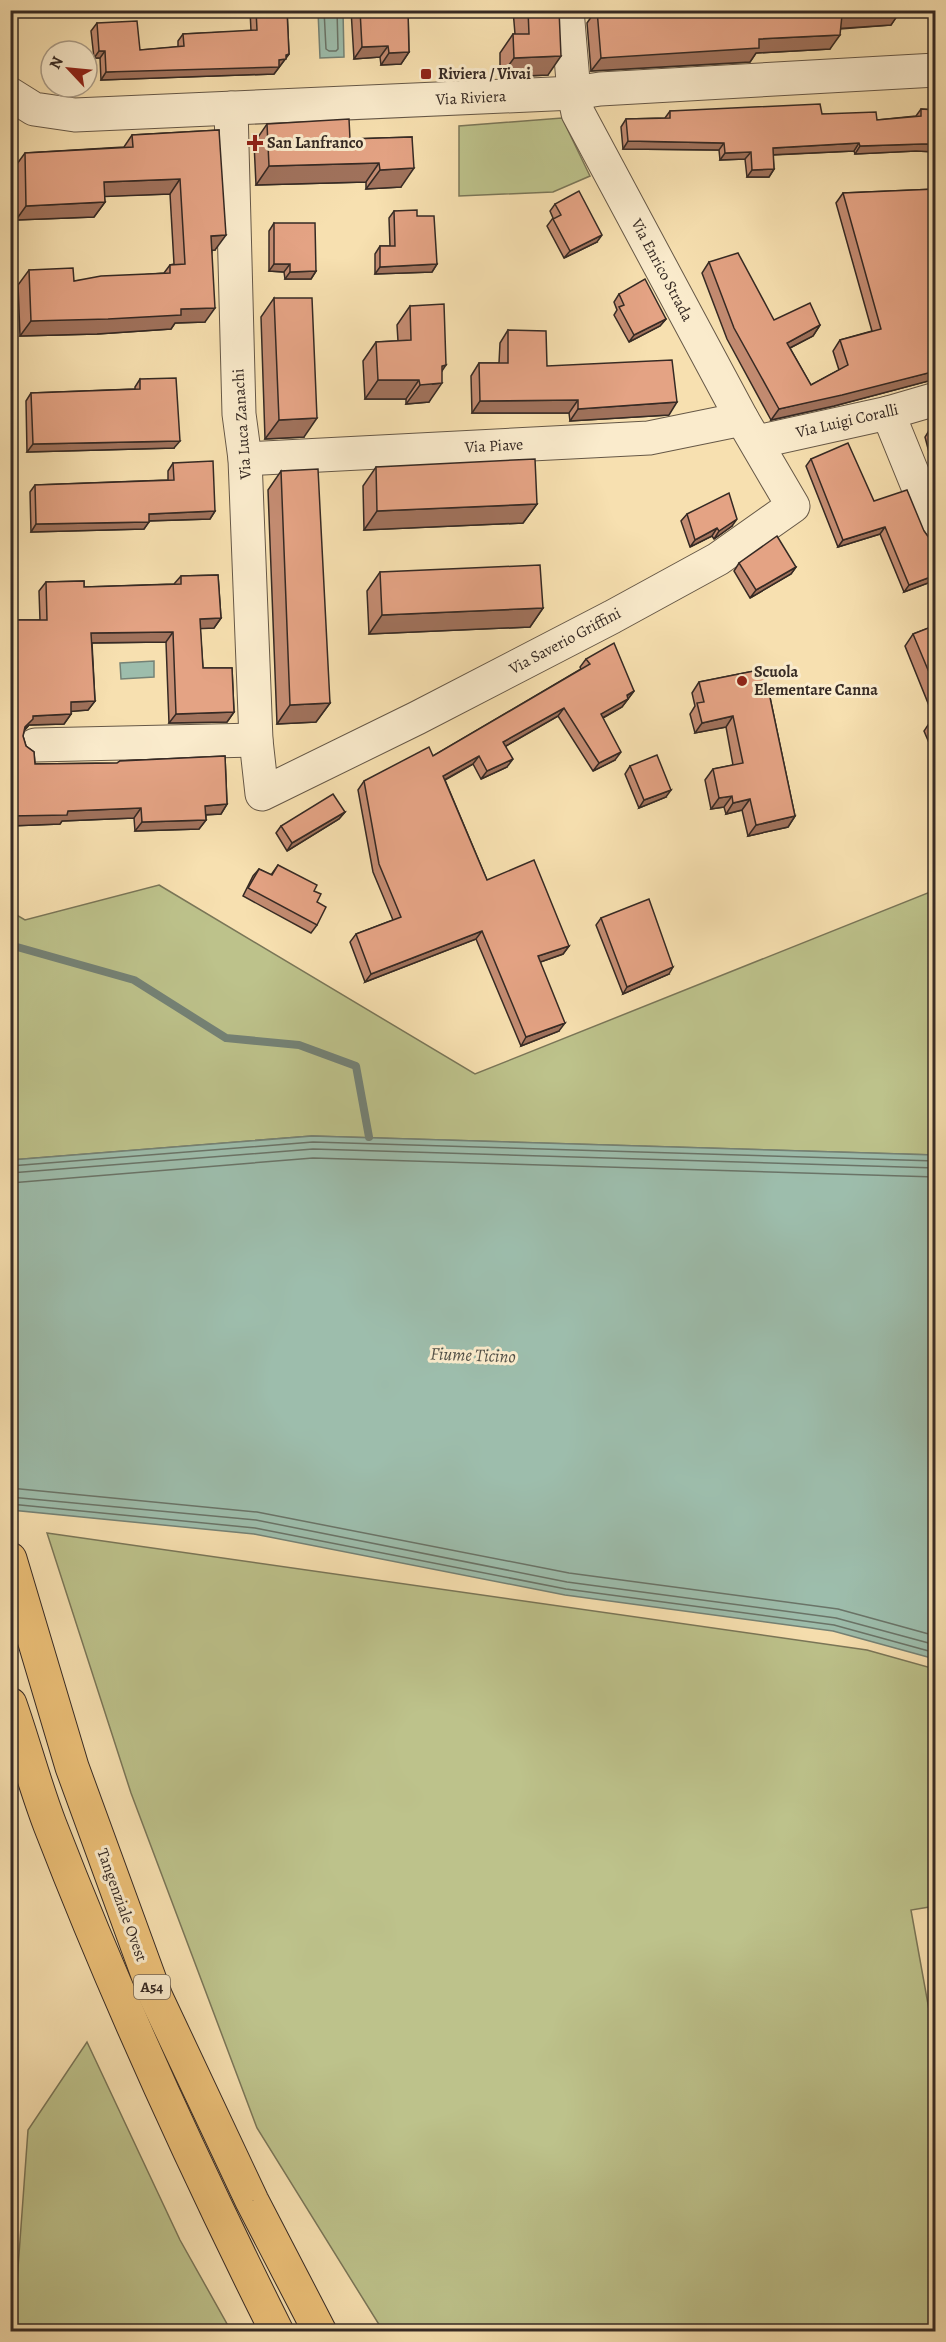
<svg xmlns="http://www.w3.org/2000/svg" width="946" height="2342" font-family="Alegreya,serif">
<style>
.green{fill:#bdc28b;stroke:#7a7658;stroke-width:1.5}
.water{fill:#9dbdac;stroke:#748276;stroke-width:1.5}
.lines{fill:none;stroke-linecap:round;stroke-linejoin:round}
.shore{stroke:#6a7468;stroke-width:1.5}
.stream{stroke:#748276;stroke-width:8}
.minor-casing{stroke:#665847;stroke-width:35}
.highway-casing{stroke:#362a24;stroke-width:35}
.minor{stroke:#faebcc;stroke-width:33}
.highway{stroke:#ecc078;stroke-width:33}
.wall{fill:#c48c72;stroke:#362a24;stroke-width:1.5}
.shaded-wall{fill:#a0725c;stroke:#362a24;stroke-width:1.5}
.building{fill:#e4a384;stroke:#362a24;stroke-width:1.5}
.poi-dot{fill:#8f2418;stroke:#faebcc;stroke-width:2}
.labels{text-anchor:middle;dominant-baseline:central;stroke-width:6;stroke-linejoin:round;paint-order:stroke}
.shield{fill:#faebcc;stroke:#716456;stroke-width:1.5}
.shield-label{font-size:15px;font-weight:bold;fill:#362a24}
.poi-label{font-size:16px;font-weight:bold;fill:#362a24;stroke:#faebcc;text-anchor:start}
.street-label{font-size:16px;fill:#362a24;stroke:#faebcc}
.water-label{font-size:18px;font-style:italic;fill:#504f46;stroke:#faebcc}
</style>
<rect width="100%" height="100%" fill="#f7e0b0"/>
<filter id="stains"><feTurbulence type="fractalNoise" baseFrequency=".00333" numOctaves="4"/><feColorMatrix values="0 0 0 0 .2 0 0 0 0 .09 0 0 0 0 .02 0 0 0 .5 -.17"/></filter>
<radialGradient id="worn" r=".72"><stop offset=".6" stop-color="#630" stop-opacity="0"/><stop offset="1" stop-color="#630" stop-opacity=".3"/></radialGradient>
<g class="green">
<path d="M562,118L590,176L553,192L459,196V126Z"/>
<path d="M159,885L475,1074L935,890V1155L312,1136L11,1160L10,911L25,920Z"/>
<path d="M47,1533L867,1650L935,1669V1906L911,1910L935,2043V2331H383L257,2128L131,1793Z"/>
<path d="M87,2042L180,2240L231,2331H11V2287L17,2282L28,2130Z"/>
</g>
<g class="water">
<path d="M318,11H343L344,57L320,58Z"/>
<path d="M154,661V677L121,679L120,663Z"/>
<path d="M312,1136L935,1155V1659L833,1631L565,1595L254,1534L11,1510V1160Z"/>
</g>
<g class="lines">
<g class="shore">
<path d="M324,10L326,49L329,51H336L338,49L337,10"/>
<path d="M10,1166L313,1142L936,1161"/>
<path d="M10,1173L313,1149L936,1168"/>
<path d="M10,1183L313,1158L936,1177"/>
<path d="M10,1488L257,1512L569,1573L838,1609L936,1636"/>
<path d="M10,1497L256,1520L567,1582L836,1618L936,1645"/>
<path d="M10,1504L255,1528L566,1589L834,1625L936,1653"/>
</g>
<path class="stream" d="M10,945L134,980L226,1038L299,1045L356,1066L369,1137"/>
<g class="minor-casing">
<g id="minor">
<path d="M10,94L34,109L75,115L574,93L600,89L936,70"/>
<path d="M231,108L239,414L245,459L256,740L262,794L417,718L612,617L718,559L793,506L742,419L578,113L574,93L567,10"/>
<path d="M888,413L936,531"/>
<path d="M757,442L888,413L936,399"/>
<path d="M245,459L649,438L742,419"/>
<path d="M35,745L256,740"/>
</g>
</g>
<g class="highway-casing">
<g id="highway">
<path d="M10,1559L72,1767L156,1997L252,2201L320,2332"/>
<path d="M10,1704C24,1744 35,1786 50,1825C117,1998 194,2166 277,2332"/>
</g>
</g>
<use href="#minor" class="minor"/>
<use href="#highway" class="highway"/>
</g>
<g class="wall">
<path d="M250,10H287L289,54L274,74L101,80L100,58H94L91,31L97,23L140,50L178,47V41L183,34L251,31Z"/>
<path d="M351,10H408L409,52L401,64L381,65L380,57L354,59Z"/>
<path d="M513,10H559L548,75L500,77V53L513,34H515Z"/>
<path d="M596,10H622L623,17L763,13L762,10H900L891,25L840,29L830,49L756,53L750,62L591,71L587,23Z"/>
<path d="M921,109L936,110V152L916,151L855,154L854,151L773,155L774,169L769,177H747L745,159L720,160L719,150L623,149L621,127L626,119L665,118L670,111L822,114L877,120L916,116Z"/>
<path d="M267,124L350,139L412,137L401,187L366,189V182L256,185L254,143Z"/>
<path d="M219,130L215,250H212L205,322L175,323L171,329L97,334L20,336L18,285L29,270L74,281L164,273L170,265L174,264L170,194L104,196L105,202L94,217L16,220L14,168L25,153L124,147L132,135Z"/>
<path d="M936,189V379L834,406L771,420L727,339L702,273L709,262L774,320L820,325L813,336L790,348L811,385L839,370L833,351L840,340L872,331L836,203L843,193Z"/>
<path d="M555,204L597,242L564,258L547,226L553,218L550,211Z"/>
<path d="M394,211L417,216L437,264L432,272L375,274V254L380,246H390L389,218Z"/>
<path d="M274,223L316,271L311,279H285L284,272L269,271V231Z"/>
<path d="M619,294L666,319L660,326L629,342L614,315L617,310L614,302Z"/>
<path d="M274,298L304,437L265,439L261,317Z"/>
<path d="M410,306L442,370L429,402L406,404V399H365L363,361L376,342L398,341L397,325Z"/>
<path d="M508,330L547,366L669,415L570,421L569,413H472L471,376L479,363H499L500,343Z"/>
<path d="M140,379L174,448L27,452L26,401L31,393L135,389V387Z"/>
<path d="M936,423V459L931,460L925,437L930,429H933Z"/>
<path d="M811,459L874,501L924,531L929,538L936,541V580L904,592L880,534L838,547L806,466Z"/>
<path d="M173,463L215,511L210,519L149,521L144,529L31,532L30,492L35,485L168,480V471Z"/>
<path d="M376,467L537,504L523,523L364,530L363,486Z"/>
<path d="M281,471L330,703L316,722L277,724L268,490Z"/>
<path d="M687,514L732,526L714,539L712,536L690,547L681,521Z"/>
<path d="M739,563L796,567L791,574L750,598L734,571Z"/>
<path d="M380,572L543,608L530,627L369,634L367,591Z"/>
<path d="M218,575L221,618L214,628H200L203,668H232L234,712L227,722L169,723L166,642L92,643L95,701L88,710L71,711V714L64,724L29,725L24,731L23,736L26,746L34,752L35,764L117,763L120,761L225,756L227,804L221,814L206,815V820L199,829L135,831L134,818L62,821L60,824L10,826V620H40L39,591L46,582L84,581V587L174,584L181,576Z"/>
<path d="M936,625V759L924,731L932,719L934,718L905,646L913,634Z"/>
<path d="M586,659L634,691L622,707L603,718L615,760L593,771L558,716L506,746L507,767L481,779L473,764L445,780L487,880L569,946L563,954L540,962L559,1031L521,1046L476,939L365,982L350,942L356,934L393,920L373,872L358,790L364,781L433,756L581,669L580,667Z"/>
<path d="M764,669L795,816L788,827L748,836L742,810L726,814L724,807L711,809L705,780L713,769L733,765L726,727L695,733L690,714L695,706L692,693L699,682Z"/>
<path d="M630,766L666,797L639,808L625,774Z"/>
<path d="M345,812L339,819L287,851L276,833L281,826Z"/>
<path d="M278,865L314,891L317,902V925L311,933L243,896L253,876L259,869L271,875Z"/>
<path d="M601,918L669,974L623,994L596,925Z"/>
</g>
<g class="shaded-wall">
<path d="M900,12L891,25L832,29L842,15Z"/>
<path d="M840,35L830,49L756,53L750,62L591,71L601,58L759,39Z"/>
<path d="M388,46L380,57L354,59L362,47Z"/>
<path d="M99,51H105L100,58H94Z"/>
<path d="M409,52L401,64L381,65L389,53Z"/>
<path d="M289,54L274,74L101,80L106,72L279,60Z"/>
<path d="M561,56L548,75L500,77L514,58Z"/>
<path d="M628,141L724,143L719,150L623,149Z"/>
<path d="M859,143L854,151L768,155L773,148Z"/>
<path d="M922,144H936V152L916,151L855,154L860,146Z"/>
<path d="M751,152L745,159L720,160L725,153Z"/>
<path d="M379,163L366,182L256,185L269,166Z"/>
<path d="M414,168L401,187L366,189L380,170Z"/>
<path d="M774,169L769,177H747L752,170Z"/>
<path d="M180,179L170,194L93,197L104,182Z"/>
<path d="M105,202L94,217L16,220L26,206Z"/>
<path d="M226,235L215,250L201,251L211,236Z"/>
<path d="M602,235L597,242L564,258L570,251Z"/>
<path d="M274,264H290L284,272L269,271Z"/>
<path d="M437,264L432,272L375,274L380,267Z"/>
<path d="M316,271L311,279H285L290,272Z"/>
<path d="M215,308L205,322L175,323L171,329L97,334L20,336L31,321L181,309Z"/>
<path d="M666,319L660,326L629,342L634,335Z"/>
<path d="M820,325L813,336L780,353L787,343Z"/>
<path d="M446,365L433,384L442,383L429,402L406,404L420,385L442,366Z"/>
<path d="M936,371V379L834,406L771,420L779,409Z"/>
<path d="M378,380H419L406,399H365Z"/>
<path d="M578,400L569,413H472L480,401Z"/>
<path d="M677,402L669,415L570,421L578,409Z"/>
<path d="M317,418L304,437L265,439L279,420Z"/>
<path d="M180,441L174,448L27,452L33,444Z"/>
<path d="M936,454V459L931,460Z"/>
<path d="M537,504L523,523L364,530L377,511Z"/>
<path d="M215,511L210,519L144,521L149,514Z"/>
<path d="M737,519L732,526L714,539L719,531Z"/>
<path d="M149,522L144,529L31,532L36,524Z"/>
<path d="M885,527L880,534L838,547L843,540Z"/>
<path d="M717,528L712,536L690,547L695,540Z"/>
<path d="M796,567L791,574L750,598L756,590Z"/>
<path d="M936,575V580L904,592L909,585Z"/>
<path d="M543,608L530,627L369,634L382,615Z"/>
<path d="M221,618L214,628L193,629L200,619Z"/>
<path d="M173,632L166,642L84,643L91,633Z"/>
<path d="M634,691L622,707L595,722L601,714Z"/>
<path d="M95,701L88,710L64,712L71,702Z"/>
<path d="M330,703L316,722L277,724L290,705Z"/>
<path d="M564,708L558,716L497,751L503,742Z"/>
<path d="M234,712L227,722L169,723L176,714Z"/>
<path d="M71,714L64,724L29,725L18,737L33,716Z"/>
<path d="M733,716L726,727L695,733L702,723Z"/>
<path d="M621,752L615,760L593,771L599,763Z"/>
<path d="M479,756L473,764L437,784L443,776Z"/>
<path d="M513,759L507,767L481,779L487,771Z"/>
<path d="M671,790L666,797L639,808L644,800Z"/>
<path d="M732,796L724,807L711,809L719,798Z"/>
<path d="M750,799L742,810L726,814L733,803Z"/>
<path d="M227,804L221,814L198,815L205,806Z"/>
<path d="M141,808L134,818L62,821L60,824L10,826V816L68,811Z"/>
<path d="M345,812L339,819L287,851L292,843Z"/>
<path d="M795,816L788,827L748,836L756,825Z"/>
<path d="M206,820L199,829L135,831L142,822Z"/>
<path d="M482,931L476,939L365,982L371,974Z"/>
<path d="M569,946L563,954L532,965L538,956Z"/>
<path d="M673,967L669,974L623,994L627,987Z"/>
<path d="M565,1023L559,1031L521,1046L526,1037Z"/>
</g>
<g class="building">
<path d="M256,10H287L289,54L286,55V59L279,60V67L106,72L105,51H99L97,23L137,21L140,50L184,46L183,34L257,30Z"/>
<path d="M360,10H408L409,52L389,53L388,46L362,47Z"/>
<path d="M528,10H559L561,56L514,58L513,34H529Z"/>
<path d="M597,10H622L623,17L777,12L776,10H900V12L842,15L840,35L759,39V48L601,58Z"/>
<path d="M820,104L822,114L876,112L877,120L921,116V109L936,110V144H922L860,146L859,143L773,148L774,169L752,170L751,152L725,153L724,143L628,141L626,119L670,118V111Z"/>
<path d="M349,119L350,139L412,137L414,168L380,170L379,163L269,166L267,124Z"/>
<path d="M219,130L226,235L211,236L215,308L181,309V315L108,319L31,321L29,270L73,268L74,281L101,276L170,273V265L185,264L180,179L104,182L105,202L26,206L25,153L133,147L132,135Z"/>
<path d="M936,189V371L842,395L779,409L734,328L709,262L738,253L774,320L810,303L820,325L787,343L811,385L848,365L840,340L881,329L843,193Z"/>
<path d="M579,191L602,235L570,251L553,219L561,215L555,204Z"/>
<path d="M417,210V216H434L437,264L380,267V246H395L394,211Z"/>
<path d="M274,223H315L316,271L290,272V264H274Z"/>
<path d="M645,279L666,319L634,335L619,307L624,305L619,294Z"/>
<path d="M274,298H312L317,418L279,420Z"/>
<path d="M444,304L446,365L442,366V383L420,385L419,380H378L376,342L411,340L410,306Z"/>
<path d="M508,330L546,331L547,366L672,360L677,402L578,409V400L480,401L479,363H508Z"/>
<path d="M176,378L180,441L33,444L31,393L140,389V379Z"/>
<path d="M936,428V452L930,429Z"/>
<path d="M848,443L874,501L907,490L924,531L929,538L936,541V575L909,585L885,527L843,540L811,459Z"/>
<path d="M535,459L537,504L377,511L376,467Z"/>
<path d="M213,461L215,511L149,514V522L36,524L35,485L174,480L173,463Z"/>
<path d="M318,469L330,703L290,705L281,471Z"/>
<path d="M729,493L737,519L719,531L717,528L695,540L687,514Z"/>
<path d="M777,536L796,567L756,590L739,563Z"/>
<path d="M540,565L543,608L382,615L380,572Z"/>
<path d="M218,575L221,618L200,619L203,668H232L234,712L176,714L173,632L91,633L95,701L71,702V714L33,716V719L25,727L23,736L26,746L34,752L35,764L117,763L120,761L225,756L227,804L205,806L206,820L142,822L141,808L68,811L67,815L10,816V620H47L46,582L84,581V587L181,584V576Z"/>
<path d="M936,625V689L913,634Z"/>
<path d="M614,643L634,691L627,695L628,699L601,714L621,752L599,763L564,708L503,742L513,759L487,771L479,756L443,776L487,880L534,860L569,946L538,956L565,1023L526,1037L482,931L371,974L356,934L401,917L379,864L364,781L429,747L433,756L590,664L586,659Z"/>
<path d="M764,669L795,816L756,825L750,799L733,803L732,796L719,798L713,769L743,763L733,716L702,723L697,703L704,702L699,682Z"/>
<path d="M936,717V728L932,719Z"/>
<path d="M657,755L671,790L644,800L630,766Z"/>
<path d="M333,794L345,812L292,843L281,826Z"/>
<path d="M278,865L317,885L314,891L321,894L317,902L326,907L317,925L248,888L259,869L272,875Z"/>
<path d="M649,899L673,967L627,987L601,918Z"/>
</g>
<g class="poi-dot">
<rect x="420" y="68" width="12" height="12" rx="3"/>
<path d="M252 134h6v6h6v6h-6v6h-6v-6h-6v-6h6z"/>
<circle cx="742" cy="681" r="6"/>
</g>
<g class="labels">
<rect class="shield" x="134" y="1975" width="36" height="24" rx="4.5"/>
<g class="shield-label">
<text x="152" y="1987">A54</text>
</g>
<g class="poi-label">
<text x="438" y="74">Riviera / Vivai</text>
<text x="267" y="143">San Lanfranco</text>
<text x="754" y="672">Scuola<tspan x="754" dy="18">Elementare Canna</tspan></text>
</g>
<g class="street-label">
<text transform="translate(471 98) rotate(-3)">Via Riviera</text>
<text transform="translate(662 270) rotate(62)">Via Enrico Strada</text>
<text transform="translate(847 421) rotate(-13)">Via Luigi Coralli</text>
<text transform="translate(242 424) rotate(-94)">Via Luca Zanachi</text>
<text transform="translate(494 446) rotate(-3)">Via Piave</text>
<text transform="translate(565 641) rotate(-28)">Via Saverio Griffini</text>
<text transform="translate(122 1905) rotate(70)">Tangenziale Ovest</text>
</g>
<g class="water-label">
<text transform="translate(473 1355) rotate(2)">Fiume Ticino</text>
</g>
</g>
<rect width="946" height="2342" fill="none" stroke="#f7e0b0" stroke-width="36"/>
<rect x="12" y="12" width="922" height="2318" fill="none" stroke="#362a24" stroke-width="3"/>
<rect x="18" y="18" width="910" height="2306" fill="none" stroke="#362a24" stroke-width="1.5"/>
<g transform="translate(69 69) rotate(296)"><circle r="28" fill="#faebcc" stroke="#ac9e89" stroke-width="1.5"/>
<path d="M0-4.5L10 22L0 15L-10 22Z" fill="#8f2418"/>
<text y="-9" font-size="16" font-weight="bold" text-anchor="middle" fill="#362a24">N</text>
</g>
<rect width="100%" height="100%" filter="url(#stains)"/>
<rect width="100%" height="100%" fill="url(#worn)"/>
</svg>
